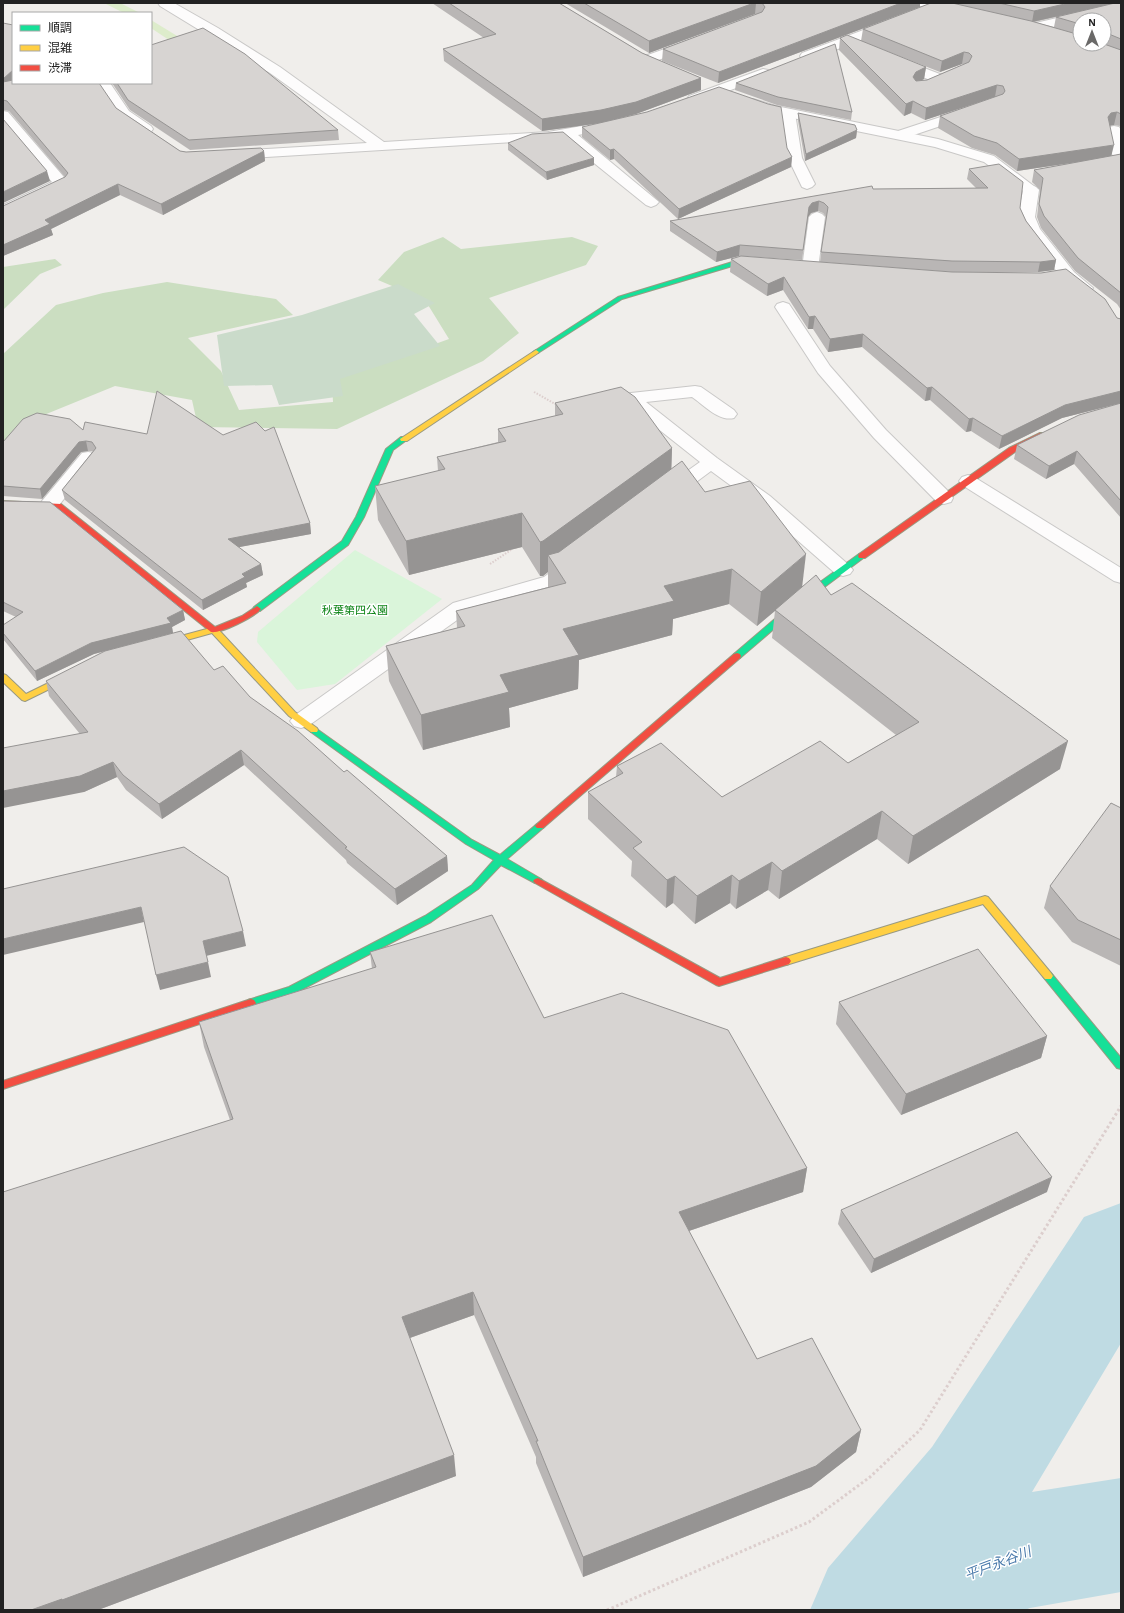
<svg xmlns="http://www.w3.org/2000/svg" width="1124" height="1613" font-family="'Alegreya Sans','Noto Sans JP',sans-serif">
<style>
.grass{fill:#ddeccb}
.forest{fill:#cbdec1}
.cemetery{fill:#cadbca}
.park{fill:#daf5da}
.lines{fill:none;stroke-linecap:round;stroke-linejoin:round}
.river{fill:#bfdbe3;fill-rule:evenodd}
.lane-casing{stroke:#c9c8c7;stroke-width:2}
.street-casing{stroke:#c9c8c7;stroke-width:2}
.fast-casing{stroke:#999a82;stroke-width:2}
.slow-casing{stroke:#999a82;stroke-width:2}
.jam-casing{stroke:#999a82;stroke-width:2}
.path-far1{stroke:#dccecd;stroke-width:2;stroke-dasharray:1.5 1.5;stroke-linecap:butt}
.path{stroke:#dccecd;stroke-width:3;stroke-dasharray:2.5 2.5;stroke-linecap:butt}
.lane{fill:#fdfcfc;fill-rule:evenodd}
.street{fill:#fdfcfc;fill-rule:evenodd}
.fast{fill:#16e098;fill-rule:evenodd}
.slow{fill:#ffcf43;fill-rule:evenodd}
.jam{fill:#f24e42;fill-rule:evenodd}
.wall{fill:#b9b6b5;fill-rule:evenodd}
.shaded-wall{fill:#969493}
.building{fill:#d7d4d2;stroke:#969493}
.labels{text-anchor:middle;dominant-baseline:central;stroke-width:3;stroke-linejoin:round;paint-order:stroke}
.park-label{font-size:11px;fill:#0c8416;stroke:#fff}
.near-water-label{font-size:14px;font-style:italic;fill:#4a7aab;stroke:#fff}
</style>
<rect width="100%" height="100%" fill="#f0eeeb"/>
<g class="grass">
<path d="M104,3H120L140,13H124Z"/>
<path d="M151,20L187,42L169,40L151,28Z"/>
</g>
<g class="forest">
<path d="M443,237L461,249L572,237L598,246L586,265L489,298L519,333L483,361L337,429L198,427L192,400L115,386L39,417L3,454V354L56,305L103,293L167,282L276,299L293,315L188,338L221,371L239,410L333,402L331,361L399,357L449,339L425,300L378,280L404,252Z"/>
<path d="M55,259L62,265L40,274L3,310V267Z"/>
</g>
<path class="cemetery" d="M398,284L435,303L414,314L440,346L340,379L343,396L279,405L272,385L224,386L217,335L302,315Z"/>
<path class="park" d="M355,550L442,599L335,684L297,690L257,642L258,632Z"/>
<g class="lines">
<path class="river" d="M1121,1203V1343L1032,1492L1121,1478V1592L1030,1608L1025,1610H810L828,1568L932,1447L1084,1217Z"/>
<g class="lane-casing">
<g id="lane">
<path d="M690,40L695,41L697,44L695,47L647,64L642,63L640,60L642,57Z"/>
<path d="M898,58L945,76L947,79L945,82L940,83L935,82L893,65L891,62L893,59Z"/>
<path d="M968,108L973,109L975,112L973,115L905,138L900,139L895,138L893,135L895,132Z"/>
<path d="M788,109L793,110L795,113L802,158L815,184L812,187L807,189L802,187L788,158L781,113L783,110Z"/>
<path d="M1114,126L1119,127L1121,130V165L1098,168L1093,167L1091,164L1093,161L1113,158L1107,130L1109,127Z"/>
<path d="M1031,185L1036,187L1039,190L1035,217L1040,229L1074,272L1093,288L1091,291C1086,293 1083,293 1079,291C1065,284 1022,233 1019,217C1018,210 1022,198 1023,190L1026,187Z"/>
<path d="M817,212L822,214L825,217L818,268L816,271L810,273L804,271L802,268L809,217L812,214Z"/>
<path d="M783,302L789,304L830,366L886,430L951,494L953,498L951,502L944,504L937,502L874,438L818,373L775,307L777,304Z"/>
<path d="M695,386L701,387L734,410L737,414L734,418C719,422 704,405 692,397L646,402L717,458L770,496L850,566L853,570L850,574L843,576L836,574L756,504L711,471L676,497L669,499L662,497L660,493L662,489L700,462L628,405L606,411L600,410L597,406L600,402L631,393Z"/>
<path d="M88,452L94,453L97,457L94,461L56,509L49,511L42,509L40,505L42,501L82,453Z"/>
<path d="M573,559L580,561L583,565L580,569L558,585L467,613L308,726L301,728L294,726L290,721L294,716L453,603L544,577L566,561Z"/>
</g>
</g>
<g class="street-casing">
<g id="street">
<path d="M158,3H174L218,28L280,67L384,142L548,132L610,121L615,122L617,125L615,128L578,135L659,202L656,205L651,207L646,205L563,138L548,140L234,159L229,158L227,155L229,152L234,151L367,143L270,73L160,6Z"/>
<path d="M917,3H941L963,8L965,11L963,14L958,15L919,6Z"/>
<path d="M1121,3V11L1032,32L1027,31L1025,28L1027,25Z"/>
<path d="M890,20L895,21L897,24L895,27L812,59H802L800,56L802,53Z"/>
<path d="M763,69L768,70L770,73L768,76L699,102L694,103L689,102L687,99L689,96Z"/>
<path d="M96,83H110L129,111L151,126L153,129L151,132C129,138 106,98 96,83Z"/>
<path d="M753,99L776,106L938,139L994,156L1039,190L1036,193L1031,195L1026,193L984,162L935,147L768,113L748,106L746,103L748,100Z"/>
<path d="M3,111L8,112L69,183L66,186L3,216V205L52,182L3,124Z"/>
<path d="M968,475L974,477L1121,568V583L1114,581L962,485L959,481L962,477Z"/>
</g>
</g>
<g class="fast-casing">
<g id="fast">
<path d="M739,260L760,262L763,264L760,266L739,264L622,299L538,353H534L533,352L618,297Z"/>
<path d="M401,437H407L408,439L393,450L364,517L348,545L260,611H254L253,609L254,607L342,541L356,517L386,449Z"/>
<path d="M859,554H862L866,556L811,597L740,658H734L733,656L734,654L805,593Z"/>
<path d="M314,727L472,840L500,855L537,824H543L545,826L543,828L507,859L541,879L543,881L541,883H535L501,865L478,889L431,922L295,993L251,1007L248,1006L246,1003L248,1000L289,987L425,916L472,885L494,860L466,844L311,732L310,730Z"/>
<path d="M1048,972L1051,973L1121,1058V1069L1117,1068L1045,979L1043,976L1045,973Z"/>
</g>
</g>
<g class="slow-casing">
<g id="slow">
<path d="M536,350L539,352L538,353L407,441H401L400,439Z"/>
<path d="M214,627L217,628L295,712L317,728L318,730L317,732H311L289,716L212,633L158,648L154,645L155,643Z"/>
<path d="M75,670L79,673L78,675L25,701L22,700L3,682V674L6,675L26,694Z"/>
<path d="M985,896L988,897L1051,973L1053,976L1051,979H1045L983,904L786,965L783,964L781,961L783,958L786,957Z"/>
</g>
</g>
<g class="jam-casing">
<g id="jam">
<path d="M1040,433H1043L1047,435L1015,452L865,558H859L858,556L859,554L1009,448Z"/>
<path d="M3,501L61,504L215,627L242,616L257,606L261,609C254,617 221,634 211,632L56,508L3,505Z"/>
<path d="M737,653L740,654L741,656L740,658L543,828H537L535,826L537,824L734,654Z"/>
<path d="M538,878L720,978L786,957L789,958L791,961L789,964L786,965L719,986L716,985L535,883L533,881L535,879Z"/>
<path d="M251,999L254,1000L256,1003L254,1006L3,1089V1081Z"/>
</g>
</g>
<g class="path-far1">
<path d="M534,392L557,405"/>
<path d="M490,564L511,550"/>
</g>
<path class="path" d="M607,1610L809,1522L870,1477L920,1430L1121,1106"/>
<use href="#lane" class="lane"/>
<use href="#street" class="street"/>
<use href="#fast" class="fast"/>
<use href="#slow" class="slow"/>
<use href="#jam" class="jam"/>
</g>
<g class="wall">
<path d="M432,3H559L642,53L701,78V90L636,114L601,123L542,131L444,61L443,49L484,38Z"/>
<path d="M565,3H920V7L718,83L662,61L663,49L757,14H755L649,53Z"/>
<path d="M931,3H1121V127L1120,126L1114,125H1110L1111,156L1121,154V310L1117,304L1075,271L1041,228L1037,217L1040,190L1032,182L1034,170L1078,162L1017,171L995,155L972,148L938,128L940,116L996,97H995L925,120L911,113L904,116L839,50L840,38L926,67L924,79L921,81L927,80L964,64H962L940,72L861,41L863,29ZM1056,17L1054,27L1034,22ZM1080,20H1104V44H1080Z"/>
<path d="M3,23L13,83L116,108L180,151L186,152L264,151L265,161L163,215L120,195L51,229L53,235L3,256L65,177L9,111L3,110Z"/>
<path d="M112,83H151L338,130L339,140L190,150L130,110Z"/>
<path d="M736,83L852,112L851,120L777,105L735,90Z"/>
<path d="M798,113L857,130L856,138L805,161L798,121Z"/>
<path d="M582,127L787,148L792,157L791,167L678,219L614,159L610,160L582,137Z"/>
<path d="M508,143L594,165L547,180L508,150Z"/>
<path d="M969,169L1020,208L1026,221L1056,260L1054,270L1038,272H950L820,262L826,217L823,213L818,211L811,213L808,217L802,260L739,256L716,262L670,231V221L873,189L976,188L967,179Z"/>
<path d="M731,259L1121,319V403L1062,418L999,449L971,431L966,432L930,400L925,401L862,347L828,352L813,329H808L783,290L767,296L730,272Z"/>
<path d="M555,403L672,448L671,470L705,492L802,587L831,595L1060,769L908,864L877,839L779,899L768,890L736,909L730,903L695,924L673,903L666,908L631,876L632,861L588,819V792L616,777L617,766L722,797L848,763L896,735L772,638L775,611L757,626L729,604L673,619L672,635L579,660L578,689L509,708L510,727L423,750L389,681L386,646L457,628L456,611L548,587V572L543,576H540L522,547L409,575L378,520L375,486L438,471L437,457L498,442V429L555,416Z"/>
<path d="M1121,403V518L1074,464L1046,479L1014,459L1017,445Z"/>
<path d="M83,430L310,523L311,534L239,547L261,564L263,575L246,583L247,587L203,610L65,500L62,490L93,451H88L81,452L42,499L3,496V442Z"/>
<path d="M3,501L183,610L185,620L172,627L173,633L94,654L37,681L3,639V625L16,617L3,611Z"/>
<path d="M214,670L344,772L447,856L448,871L397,905L347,863L346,860L244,765L162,819L126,790L117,777L84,792L80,734L49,696L46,681Z"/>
<path d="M1121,808V966L1072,942L1044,908L1050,886Z"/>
<path d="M370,952L544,1018L807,1168L803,1192L689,1231L757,1359L861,1430L856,1452L811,1487L583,1577L536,1463V1457L474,1315L410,1338L456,1476L98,1610H3L230,1120L204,1047L199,1022L372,969Z"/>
<path d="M839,1002L1047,1036L1041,1058L901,1115L836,1024Z"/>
<path d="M1047,1192L871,1273L838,1224L841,1210Z"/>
</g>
<g class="shaded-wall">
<path d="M754,3H756L755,14L649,53V41Z"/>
<path d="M901,3H920V7L718,83L719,72Z"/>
<path d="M1069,3H1117L1032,22L1034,11Z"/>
<path d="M964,52L962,64L940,72L942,61Z"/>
<path d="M926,67L924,79L914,84L913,77L916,72Z"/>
<path d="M13,70V82L3,91V79Z"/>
<path d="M701,78V90L636,114L601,123L542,131V119Z"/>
<path d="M997,85L995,97L925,120L926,108Z"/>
<path d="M913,101L911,113L904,116L906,104Z"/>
<path d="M1117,112L1114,125L1109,126L1108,117L1111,113Z"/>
<path d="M857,130L856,138L805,161L806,154Z"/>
<path d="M1114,145L1111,157L1017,171L1019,159Z"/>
<path d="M614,149V159L610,160V150Z"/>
<path d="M264,151L265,161L163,215L161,204Z"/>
<path d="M792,157L791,167L678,219L679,209Z"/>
<path d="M594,158V165L547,180L546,172Z"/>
<path d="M47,171L50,181L3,203V192Z"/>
<path d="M118,184L120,195L51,229L53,235L3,256V245L45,220Z"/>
<path d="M819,201L818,211L811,213L808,217L802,260L809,207L812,203Z"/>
<path d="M740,245L739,256L716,262L717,252Z"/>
<path d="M1056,260L1054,270L1038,272L1040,262Z"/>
<path d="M784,277L783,290L767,296L768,284Z"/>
<path d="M815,316L813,329H808L809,317Z"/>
<path d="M863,334L862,347L828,352L830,339Z"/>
<path d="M932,387L930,400L925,401L927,388Z"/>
<path d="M1121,391V403L1062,418L999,449L1002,436L1065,405Z"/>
<path d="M973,418L971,431L966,432L969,419Z"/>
<path d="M86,441L88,451L81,452L42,499L40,489L79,442Z"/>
<path d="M672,448L671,482L556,567L548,555V572L543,576H540V542Z"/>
<path d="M1077,451L1074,464L1046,479L1049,466Z"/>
<path d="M522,513V547L409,575L406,541Z"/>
<path d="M310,523L311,534L229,549L228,539Z"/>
<path d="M806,554L802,588L757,626L761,592Z"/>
<path d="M261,564L263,575L246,583L247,587L203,610L202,600L242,574Z"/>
<path d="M732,569L729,604L673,619L672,635L579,660L578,689L509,708L510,727L423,750L421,715L500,675L563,629L664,586Z"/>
<path d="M183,610L185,620L172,627L173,633L94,654L37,681L35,671L91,643L167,618Z"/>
<path d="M1068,741L1060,769L908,864L913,836Z"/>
<path d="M241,750L244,765L162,819L159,804Z"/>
<path d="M113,762L117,777L84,792L3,808V791Z"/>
<path d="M882,811L877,839L779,899L782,871Z"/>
<path d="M447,856L448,871L397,905L395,889Z"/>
<path d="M772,862L768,890L736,909L739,881Z"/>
<path d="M732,875L730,903L695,924L697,896Z"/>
<path d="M675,876L673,903L666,908L667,880Z"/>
<path d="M141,907L144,922L3,955V939Z"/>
<path d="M243,931L246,946L206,956L203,941Z"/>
<path d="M208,962L211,977L160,990L156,975Z"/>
<path d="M1047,1036L1041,1058L901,1115L906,1094Z"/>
<path d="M807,1168L803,1192L677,1235L679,1212Z"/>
<path d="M1052,1177L1047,1192L871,1273L874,1259Z"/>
<path d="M473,1292L474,1315L404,1340L402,1317Z"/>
<path d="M861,1430L856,1452L811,1487L583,1577V1557Z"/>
<path d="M454,1455L456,1476L98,1610H31Z"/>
</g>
<g class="building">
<path d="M449,3H559L642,53L701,78L636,102L601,110L542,119L443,49L496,34Z"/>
<path d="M584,3H754L649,41Z"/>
<path d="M762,3H901L719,72L663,49L762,12L765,7Z"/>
<path d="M931,3H952L1031,21L1080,35V44H1104L1121,50V114L1117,112L1111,113L1108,117L1114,145L1019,159L997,143L974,136L940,116L1003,94L1005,91L1003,86L997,85L926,108L913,101L906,104L840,38L847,35L926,67L916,72L913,77L916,81L927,80L969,62L972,56L969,53L964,52L942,61L863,29Z"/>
<path d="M999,3H1069L1034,11Z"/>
<path d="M1115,3H1121V39L1104,32V20H1080V24L1056,17Z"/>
<path d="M3,23L13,25V70L3,79Z"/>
<path d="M203,28L245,54L338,130L189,140L128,100L117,83H151V45Z"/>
<path d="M835,44L852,112L778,97L736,83Z"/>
<path d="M13,80V83H99L116,108L180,151L186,152L261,148L264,151L161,204L118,184L45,220L50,224L3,245V206L65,177L68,173L7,101L3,100V82Z"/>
<path d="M719,87L768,104L781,107L787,148L792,157L679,209L614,149L610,150L582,127L647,112Z"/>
<path d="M798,113L855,125L857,130L806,154Z"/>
<path d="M3,119L47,171L3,192Z"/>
<path d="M563,132L594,158L546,172L508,143L532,134Z"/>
<path d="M1121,154V293L1078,258L1044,216L1039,204L1043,178L1034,170Z"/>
<path d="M999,164L1023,182L1020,208L1026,221L1056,260L1040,262L952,261L821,252L828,207L824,203L819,201L812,203L809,207L803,250L740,245L717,252L670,221L872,186L873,189L988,188L969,169Z"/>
<path d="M741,256L952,272L1041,273L1066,269L1105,299L1117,318L1121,319V391L1065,405L1002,436L973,418L969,419L932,387L927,388L863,334L830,339L815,316L809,317L784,277L768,284L731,259Z"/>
<path d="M621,387L635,397L672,448L543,541L540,542L522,513L406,541L375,486L445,469L437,457L506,441L498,429L563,414L555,403Z"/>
<path d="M157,391L223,435L256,422L265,431L274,427L310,523L228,539L261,564L242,574L245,577L202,600L62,490L96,448L92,442L86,441L79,442L40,489L3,486V442L23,419L37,413L70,419L83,430L85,422L147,434Z"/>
<path d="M1121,403V501L1077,451L1049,466L1017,445L1079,415Z"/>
<path d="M682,461L705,492L750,481L806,554L761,592L732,569L664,586L674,601L563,629L579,655L500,675L509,692L421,715L386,646L465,626L456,611L566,583L548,555L559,552Z"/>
<path d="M3,501L50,502L183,610L167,618L171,623L91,643L35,671L3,633V625L23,612L3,602Z"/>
<path d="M816,575L831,595L852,583L1068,741L913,836L882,811L782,871L772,862L739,881L732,875L697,896L675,876L667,880L633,848L642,842L588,792L623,773L617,766L661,743L722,797L820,741L848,763L919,722L775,610Z"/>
<path d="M181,631L214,670L223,666L250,697L298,731L344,772L347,770L447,856L395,889L345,848L347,847L241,750L159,804L123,775L113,762L80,776L3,791V748L88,732L46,681L105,651Z"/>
<path d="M1111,803L1121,808V940L1078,920L1050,886Z"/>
<path d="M184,847L228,877L243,931L203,941L208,962L156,975L141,907L3,939V889Z"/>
<path d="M492,915L544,1018L622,993L728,1030L807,1168L679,1212L757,1359L812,1338L861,1430L816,1466L583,1557L536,1441H538L473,1292L402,1317L454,1455L62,1600V1599L31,1610H3V1192L233,1119L199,1022L376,967L370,952Z"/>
<path d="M978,949L1047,1036L906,1094L839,1002Z"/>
<path d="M1017,1132L1052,1177L874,1259L841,1210Z"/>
</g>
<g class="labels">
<g class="park-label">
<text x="355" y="610">秋葉第四公園</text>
</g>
<g class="near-water-label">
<text transform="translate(998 1564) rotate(-21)">平戸永谷川</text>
</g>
</g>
<rect width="1124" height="1613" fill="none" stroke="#222222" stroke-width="8"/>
<rect x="12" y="12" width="140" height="72" fill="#ffffff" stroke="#a7a7a7"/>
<rect x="20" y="25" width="20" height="6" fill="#16e098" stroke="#a7a7a7"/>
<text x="48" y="32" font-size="12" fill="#222222">順調</text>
<rect x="20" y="45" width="20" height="6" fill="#ffcf43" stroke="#a7a7a7"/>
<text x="48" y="52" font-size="12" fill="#222222">混雑</text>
<rect x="20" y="65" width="20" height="6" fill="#f24e42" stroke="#a7a7a7"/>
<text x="48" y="72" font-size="12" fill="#222222">渋滞</text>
<g transform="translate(1092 32)"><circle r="19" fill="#ffffff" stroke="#a7a7a7"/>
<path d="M0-3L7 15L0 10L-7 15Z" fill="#6a6968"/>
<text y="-6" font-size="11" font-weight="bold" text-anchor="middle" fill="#222222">N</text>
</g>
</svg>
